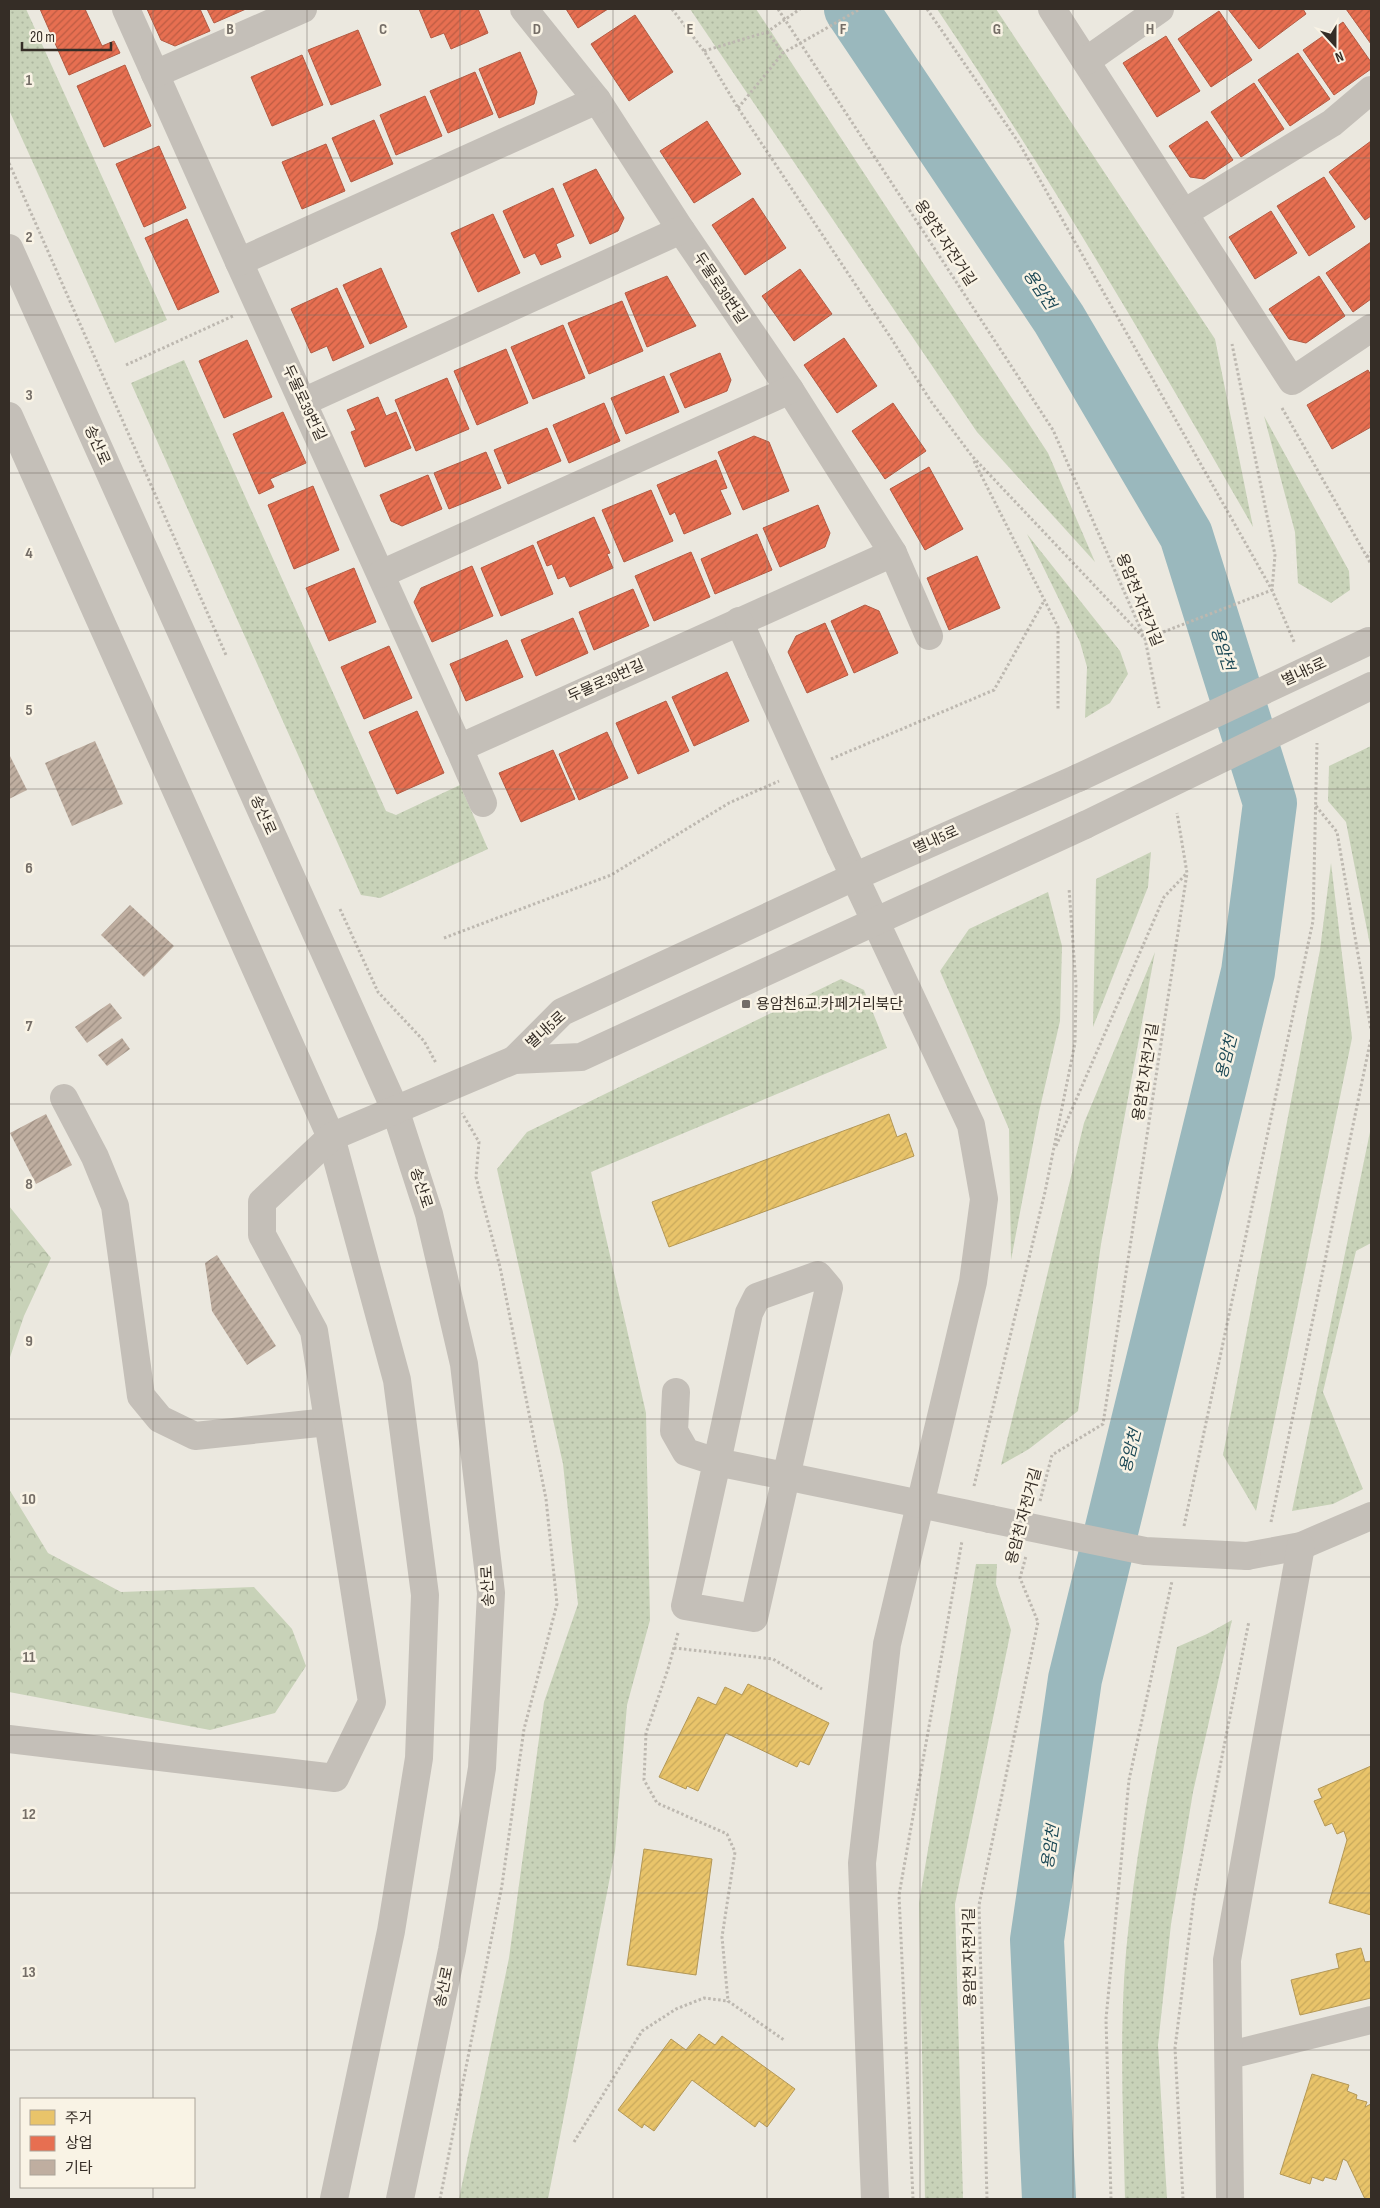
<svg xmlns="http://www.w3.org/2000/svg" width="1380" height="2208" font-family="'Sofia Sans Condensed','Noto Sans KR',sans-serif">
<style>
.grass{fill:url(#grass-dots)}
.forest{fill:url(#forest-crowns)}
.homes{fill:url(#homes-hatch);stroke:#b39756}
.shops{fill:url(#shops-hatch);stroke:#b25b44}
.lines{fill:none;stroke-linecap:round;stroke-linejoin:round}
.river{stroke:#9ab8bd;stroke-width:54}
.building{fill:url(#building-hatch)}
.path{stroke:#bdb8b0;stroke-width:3;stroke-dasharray:2.5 2.5;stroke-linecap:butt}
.minor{stroke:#c4bfb8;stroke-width:28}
.path-bridge{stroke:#bdb8b0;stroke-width:3;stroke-dasharray:2.5 2.5;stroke-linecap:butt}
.minor-bridge{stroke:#c4bfb8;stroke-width:28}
.grid{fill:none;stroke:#756e67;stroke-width:1;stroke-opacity:0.55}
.poi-dot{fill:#756e67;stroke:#f9f3e5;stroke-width:2}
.labels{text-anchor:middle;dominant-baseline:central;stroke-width:5;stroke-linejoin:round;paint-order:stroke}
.street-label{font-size:15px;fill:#352d26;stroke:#f9f3e5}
.poi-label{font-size:15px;fill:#352d26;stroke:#f9f3e5;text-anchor:start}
.water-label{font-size:16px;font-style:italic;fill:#1c4956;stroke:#f9f3e5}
.grid-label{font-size:16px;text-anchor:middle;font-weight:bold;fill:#756e67;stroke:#f9f3e5;stroke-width:5;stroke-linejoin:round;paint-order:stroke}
</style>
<defs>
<pattern id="grass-dots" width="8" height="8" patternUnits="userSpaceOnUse" patternTransform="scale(1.25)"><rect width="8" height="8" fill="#c8d2b8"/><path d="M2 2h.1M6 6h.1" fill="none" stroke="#acb59e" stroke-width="1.8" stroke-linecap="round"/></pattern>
<pattern id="forest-crowns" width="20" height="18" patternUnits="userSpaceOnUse" patternTransform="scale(1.25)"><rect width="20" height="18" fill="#c8d2b8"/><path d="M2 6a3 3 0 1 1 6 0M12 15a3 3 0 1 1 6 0" fill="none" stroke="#acb59e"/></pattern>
<pattern id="homes-hatch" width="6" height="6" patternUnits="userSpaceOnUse" patternTransform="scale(1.25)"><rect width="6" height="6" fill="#e9c46a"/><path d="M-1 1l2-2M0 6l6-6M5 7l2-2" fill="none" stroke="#c8a95c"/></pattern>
<pattern id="shops-hatch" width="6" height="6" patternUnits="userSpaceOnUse" patternTransform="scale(1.25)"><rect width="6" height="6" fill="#e76f51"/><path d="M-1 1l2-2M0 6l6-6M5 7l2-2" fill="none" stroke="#bc5c43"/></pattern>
<pattern id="building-hatch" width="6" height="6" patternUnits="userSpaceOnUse" patternTransform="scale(1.25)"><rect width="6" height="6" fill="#bfaea0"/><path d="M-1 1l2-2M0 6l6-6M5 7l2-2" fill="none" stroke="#9c8e82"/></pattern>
</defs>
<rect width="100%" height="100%" fill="#ebe8df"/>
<g class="grass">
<path d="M9,9H26L167,320L115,343L9,110Z"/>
<path d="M690,9H756L1048,453L1095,562L977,432Z"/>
<path d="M937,9H996L1215,339L1253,527C1152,351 1050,177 937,9Z"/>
<path d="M184,360L386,811L396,815L460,785L488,849L380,898L361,895L131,383Z"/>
<path d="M1264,416L1349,571L1350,590L1331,603L1298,583L1295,532Z"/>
<path d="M1027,534L1120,651L1128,674L1110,703L1085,718L1087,667L1080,642Z"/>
<path d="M1371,746V950L1346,822L1328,801L1329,766Z"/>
<path d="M1151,852L1148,887L1093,1027L1096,879Z"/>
<path d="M1331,863L1352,1038L1256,1511L1223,1455L1320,950Z"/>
<path d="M1048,892L1062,946L1060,1021L1039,1112L1011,1260L1009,1129L940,971L969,929Z"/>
<path d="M1155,952L1101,1244L1078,1411L1029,1449L1001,1465L1084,1123Z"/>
<path d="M841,979L864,990L887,1048L591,1172L646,1413L650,1620L627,1705L615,1851L548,2199H459L509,1958L544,1702L578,1604L563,1464L497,1169L527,1132Z"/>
<path d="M1371,1127V1243L1356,1251L1323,1392L1363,1489L1333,1504L1292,1511Z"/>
<path d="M976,1564H997L996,1584L1011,1630L955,1904L963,2199H925L919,1903Z"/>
<path d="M1232,1620L1193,1792L1171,1924L1158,2045L1167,2199H1125C1123,2107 1118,2014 1129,1923C1139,1830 1159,1738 1177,1647L1207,1634Z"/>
</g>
<g class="forest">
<path d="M9,1206L51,1258L24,1316L9,1360Z"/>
<path d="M9,1489L48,1553L121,1592L254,1587L292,1629L306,1666L275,1713L210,1730L9,1692Z"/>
</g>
<g class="homes">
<path d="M889,1114L897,1137L906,1133L914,1156L669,1247L652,1202Z"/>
<path d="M748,1684L829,1723L809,1765L800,1761L797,1767L726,1733L698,1791L687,1786L686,1789L659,1777L698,1697L716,1705L725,1687L742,1695Z"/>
<path d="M1371,1766V1915L1329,1903L1347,1840L1344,1831L1337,1834L1332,1823L1325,1826L1314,1801L1322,1798L1318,1789Z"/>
<path d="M644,1849L712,1859L696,1975L627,1965Z"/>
<path d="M1361,1948L1365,1962L1371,1961V1998L1300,2015L1291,1980L1339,1968L1336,1954Z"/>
<path d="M699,2034L715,2045L722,2036L795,2089L767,2127L759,2121L755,2127L692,2080L654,2131L644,2124L642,2128L618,2110L671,2039L686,2050Z"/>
<path d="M1312,2074L1349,2085L1347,2091L1357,2095L1356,2099L1367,2102L1365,2107L1371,2104V2199H1365L1347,2161L1343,2159L1336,2180L1325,2177L1323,2181L1312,2177L1310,2184L1280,2174Z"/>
</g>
<g class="shops">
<path d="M40,9H85L102,46L114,41L120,53L69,75Z"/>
<path d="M147,9H200L210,31L175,46L161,40Z"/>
<path d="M207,9H246L214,23Z"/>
<path d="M419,9H478L488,33L451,49L444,33L431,38Z"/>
<path d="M566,9H608L578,28Z"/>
<path d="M1228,9H1303L1306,14L1259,49Z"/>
<path d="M1346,9H1371V44Z"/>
<path d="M1219,11L1252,60L1211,87L1178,39Z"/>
<path d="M635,15L673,72L629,101L591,44Z"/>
<path d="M1343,22L1371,62V69L1334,95L1303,50Z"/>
<path d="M358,30L381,85L331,105L308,50Z"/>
<path d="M1166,36L1200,91L1157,117L1123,63Z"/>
<path d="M520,52L537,92L534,104L499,118L479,69Z"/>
<path d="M1298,53L1330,99L1290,126L1258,80Z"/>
<path d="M302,55L323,105L272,126L251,77Z"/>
<path d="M125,65L151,126L104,147L77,86Z"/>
<path d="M475,72L493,114L448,133L430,91Z"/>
<path d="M1254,83L1284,129L1241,157L1211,112Z"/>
<path d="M425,96L442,136L396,155L380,115Z"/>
<path d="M374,120L393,164L351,182L332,138Z"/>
<path d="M707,121L741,174L694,203L660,151Z"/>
<path d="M1207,121L1233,160L1204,179L1190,177L1169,146Z"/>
<path d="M1371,141V216L1365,220L1329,172Z"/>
<path d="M326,144L345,191L302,209L282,162Z"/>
<path d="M159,146L186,208L144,227L116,164Z"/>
<path d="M596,169L624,218L618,231L590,244L563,184Z"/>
<path d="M1324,177L1355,227L1309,256L1277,206Z"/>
<path d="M553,188L574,236L556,244L561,257L541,265L535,253L524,258L503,211Z"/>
<path d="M753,198L786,248L745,275L712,225Z"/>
<path d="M1271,211L1297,253L1255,279L1229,237Z"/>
<path d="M493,214L520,273L478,292L451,233Z"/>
<path d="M187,219L219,292L178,310L145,238Z"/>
<path d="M1371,242V299L1353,312L1326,273Z"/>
<path d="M381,268L407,327L370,344L343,285Z"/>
<path d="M800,269L832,314L794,341L762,296Z"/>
<path d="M667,276L696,326L647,347L625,293Z"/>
<path d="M1319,276L1345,316L1306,343L1289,339L1269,309Z"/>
<path d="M337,288L364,347L333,361L327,346L311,353L291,309Z"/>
<path d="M622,301L643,351L589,374L568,323Z"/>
<path d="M563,325L585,378L533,399L511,347Z"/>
<path d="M844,338L877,386L837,413L804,365Z"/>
<path d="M247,340L272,397L224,418L199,361Z"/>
<path d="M506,349L528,403L477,425L454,371Z"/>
<path d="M720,353L731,380L727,391L685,408L670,374Z"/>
<path d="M1368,370L1371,375V427L1332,449L1307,405Z"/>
<path d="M664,376L679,412L626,434L611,398Z"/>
<path d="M447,378L469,429L416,451L395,400Z"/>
<path d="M378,397L386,416L396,412L411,448L365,467L351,432L356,430L347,410Z"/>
<path d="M604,403L620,441L569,463L553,425Z"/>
<path d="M893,403L926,451L885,479L852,431Z"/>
<path d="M283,412L306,463L270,479L274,487L259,494L233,434Z"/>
<path d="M547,428L561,461L508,484L494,450Z"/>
<path d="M754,436L769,442L789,491L743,510L718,452Z"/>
<path d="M486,452L501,488L449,509L434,473Z"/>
<path d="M716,460L727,488L720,490L731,514L684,534L675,512L670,515L657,485Z"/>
<path d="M929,467L963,529L925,550L890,489Z"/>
<path d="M428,475L442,509L402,526L391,521L380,495Z"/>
<path d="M313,486L339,550L294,569L268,505Z"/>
<path d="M651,490L673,541L624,562L602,510Z"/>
<path d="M818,505L830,533L825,547L780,567L763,528Z"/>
<path d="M594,517L610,553L607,554L613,568L570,587L565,576L558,579L552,564L547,566L537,542Z"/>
<path d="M757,534L772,570L715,594L701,559Z"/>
<path d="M533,545L553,594L501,616L481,568Z"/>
<path d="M691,552L710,597L654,621L635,576Z"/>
<path d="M977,556L1000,608L949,630L927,578Z"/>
<path d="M472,566L493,616L432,642L414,602L421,588Z"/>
<path d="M354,568L376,622L329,641L306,588Z"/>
<path d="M633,589L649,626L594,650L579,612Z"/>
<path d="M865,605L879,611L898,653L854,673L831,621Z"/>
<path d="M573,618L588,653L536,676L521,640Z"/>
<path d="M825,623L848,675L807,693L788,652L796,636Z"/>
<path d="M507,640L523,677L466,701L450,664Z"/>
<path d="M389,646L412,698L364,719L341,667Z"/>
<path d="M727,672L749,721L694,746L672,697Z"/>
<path d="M666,701L689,751L638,774L616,723Z"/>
<path d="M417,711L444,773L397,794L369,732Z"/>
<path d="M607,732L628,778L579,800L559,754Z"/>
<path d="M553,750L575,799L521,822L499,773Z"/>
</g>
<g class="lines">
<path class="river" d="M851,9L1059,319L1186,535L1270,803L1248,972L1075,1679L1037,1940L1049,2199"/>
</g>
<g class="building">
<path d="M95,741L123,804L72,826L45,763Z"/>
<path d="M9,754L27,790L9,799Z"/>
<path d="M130,905L174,946L144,977L101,935Z"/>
<path d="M110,1003L122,1018L87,1043L75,1027Z"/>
<path d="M122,1038L130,1049L107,1066L98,1055Z"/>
<path d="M46,1114L72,1165L36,1184L10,1133Z"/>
<path d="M217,1255L276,1346L247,1365L212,1311L205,1263Z"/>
</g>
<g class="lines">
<g class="path">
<path d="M672,9L704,51L738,108L891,338L930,400L972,456L1145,639L1272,590L1275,555L1232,344"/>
<path d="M778,9L1053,430L1145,639L1159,708"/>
<path d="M927,9L1019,143L1272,590L1295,644"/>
<path d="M767,32L783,53"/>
<path d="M9,163L226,655"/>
<path d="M126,365L233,316"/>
<path d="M1282,408L1371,564"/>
<path d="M974,461L1058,627V710"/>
<path d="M1367,557L1371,552"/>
<path d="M831,759L994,690L1044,601"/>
<path d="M1316,806L1337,832L1371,1030"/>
<path d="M340,909L378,992L424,1041L436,1063"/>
<path d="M444,938L611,875L729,803L779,781"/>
<path d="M1056,1146L1164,897L1187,873"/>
<path d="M974,1486L1045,1192L1075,1043L1076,985L1069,888"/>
<path d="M1040,1501L1052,1455L1103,1424L1187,873L1177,813"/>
<path d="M1271,1522L1371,1038"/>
<path d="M1184,1526L1313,921L1317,743"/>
<path d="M678,1633L668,1669L646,1733L644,1780L657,1803L727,1834L735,1852L722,1937L728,2001L784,2040"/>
<path d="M674,1648L773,1659L822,1689"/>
<path d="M574,2142L642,2031L676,2009L704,1998L728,2001"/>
<path d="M440,2199L502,1885L524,1729L557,1604L546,1499L500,1267L476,1177L479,1142L462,1113"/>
<path d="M913,2199L899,1895L962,1541"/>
<path d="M987,2199L979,1905L1038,1622L1020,1578L1026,1556"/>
<path d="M1111,2199L1106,2019L1129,1780L1172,1581"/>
<path d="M1183,2199L1175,2048L1194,1897L1249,1621"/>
</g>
<g class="minor">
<path d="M126,9L239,262L459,748L893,553L790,390L681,230L597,100L524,9"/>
<path d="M1052,9L1292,381L1371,328"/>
<path d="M1086,61L1160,9"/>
<path d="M155,74L303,9"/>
<path d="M1184,213L1332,123L1371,90"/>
<path d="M9,248L395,1109L429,1214L464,1364L491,1593L482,1768L452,1950L400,2199"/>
<path d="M239,262L597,100"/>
<path d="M303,402L681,230"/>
<path d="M9,416L331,1137L397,1380L425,1595L419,1758L391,1931L334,2199"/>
<path d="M893,553L929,636"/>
<path d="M381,574L790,390"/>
<path d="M739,621L761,671"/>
<path d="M459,748L483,803"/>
<path d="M840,846L971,1125L984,1199L973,1282L887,1644L862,1863L875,2199"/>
<path d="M514,1060L562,1012L856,876L1078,778"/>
<path d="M64,1098L95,1157L115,1206L141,1396L160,1419L195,1436L328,1422"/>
<path d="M676,1392L674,1431L686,1452L717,1462L749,1313L757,1297L818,1275L829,1288L754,1618L685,1606L717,1462C808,1481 899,1499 990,1519"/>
<path d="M1247,1556L1301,1546L1371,1516"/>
<path d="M9,1739L335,1778L372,1702L314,1331L262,1235V1202L331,1137L514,1060L581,1057L1085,825"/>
<path d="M1230,2055L1371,2020"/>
<path d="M1230,2199L1227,1960L1301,1546"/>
</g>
<g class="path-bridge">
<path d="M704,51L767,32L800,9"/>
<path d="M738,108L783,53L860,9"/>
</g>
<g class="minor-bridge">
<path d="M761,671L840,846"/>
<path d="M1078,778L1369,641"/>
<path d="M1085,825L1371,686"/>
<path d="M990,1519L1145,1551L1247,1556"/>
</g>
</g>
<path class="grid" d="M153,9V2099M307,9V2199M460,9V2199M613,9V2199M767,9V2199M920,9V2199M1073,9V2199M1227,9V2199M9,158H1371M9,315H1371M9,473H1371M9,631H1371M9,789H1371M9,946H1371M9,1104H1371M9,1262H1371M9,1419H1371M9,1577H1371M9,1735H1371M9,1893H1371M9,2050H1371M153,2187V2199"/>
<rect class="poi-dot" x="741" y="999" width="10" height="10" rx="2.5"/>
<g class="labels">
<g class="street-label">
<text transform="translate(945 243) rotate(57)">용암천 자전거길</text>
<text transform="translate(720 288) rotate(56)">두물로39번길</text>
<text transform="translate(304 403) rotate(65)">두물로39번길</text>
<text transform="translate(97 445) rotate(66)">송산로</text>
<text transform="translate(1139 600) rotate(68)">용암천 자전거길</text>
<text transform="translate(1304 672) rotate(-25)">별내5로</text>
<text transform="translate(606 681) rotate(-24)">두물로39번길</text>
<text transform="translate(263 815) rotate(66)">송산로</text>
<text transform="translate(936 840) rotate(-24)">별내5로</text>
<text transform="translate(546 1030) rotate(-42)">별내5로</text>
<text transform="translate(1146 1072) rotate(-81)">용암천 자전거길</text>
<text transform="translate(421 1188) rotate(72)">송산로</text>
<text transform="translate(1024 1516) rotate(-75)">용암천 자전거길</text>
<text transform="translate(488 1586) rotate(-93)">송산로</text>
<text transform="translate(970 1957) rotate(-91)">용암천 자전거길</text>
<text transform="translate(444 1987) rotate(-78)">송산로</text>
</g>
<g class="poi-label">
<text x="756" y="1004">용암천6교.카페거리북단</text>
</g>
<g class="water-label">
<text transform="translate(1039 290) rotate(56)">용암천</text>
<text transform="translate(1222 649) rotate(73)">용암천</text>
<text transform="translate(1227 1057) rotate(-76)">용암천</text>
<text transform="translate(1131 1451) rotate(-76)">용암천</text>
<text transform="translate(1051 1847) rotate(-82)">용암천</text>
</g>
</g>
<g class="grid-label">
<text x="230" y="34">B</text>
<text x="383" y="34">C</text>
<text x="537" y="34">D</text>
<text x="690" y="34">E</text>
<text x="843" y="34">F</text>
<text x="997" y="34">G</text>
<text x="1150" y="34">H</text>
<text x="29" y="85">1</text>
<text x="29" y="242">2</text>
<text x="29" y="400">3</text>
<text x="29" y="558">4</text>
<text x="29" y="715">5</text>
<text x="29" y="873">6</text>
<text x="29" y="1031">7</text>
<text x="29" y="1189">8</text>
<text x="29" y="1346">9</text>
<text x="29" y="1504">10</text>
<text x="29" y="1662">11</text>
<text x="29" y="1819">12</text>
<text x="29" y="1977">13</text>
</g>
<rect width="1380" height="2208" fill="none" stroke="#352d26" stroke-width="20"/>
<rect x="20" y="2098" width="175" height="90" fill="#f9f3e5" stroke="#aba499"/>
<rect x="30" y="2110" width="25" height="15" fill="#e9c46a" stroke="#aba499"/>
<text x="65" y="2123" font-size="15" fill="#352d26">주거</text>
<rect x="30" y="2136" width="25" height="15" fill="#e76f51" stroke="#aba499"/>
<text x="65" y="2148" font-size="15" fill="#352d26">상업</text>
<rect x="30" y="2160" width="25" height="15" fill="#bfaea0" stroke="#aba499"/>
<text x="65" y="2173" font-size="15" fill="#352d26">기타</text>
<g transform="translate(1335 45) rotate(159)" stroke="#f9f3e5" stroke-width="4" paint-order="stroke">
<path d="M0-4L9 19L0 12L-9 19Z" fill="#352d26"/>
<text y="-8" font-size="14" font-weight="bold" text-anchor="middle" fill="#352d26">N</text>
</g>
<path d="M22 42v8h89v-8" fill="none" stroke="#352d26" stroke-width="2.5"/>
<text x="30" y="42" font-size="15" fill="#352d26" stroke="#f9f3e5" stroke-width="4" paint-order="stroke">20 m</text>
</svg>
